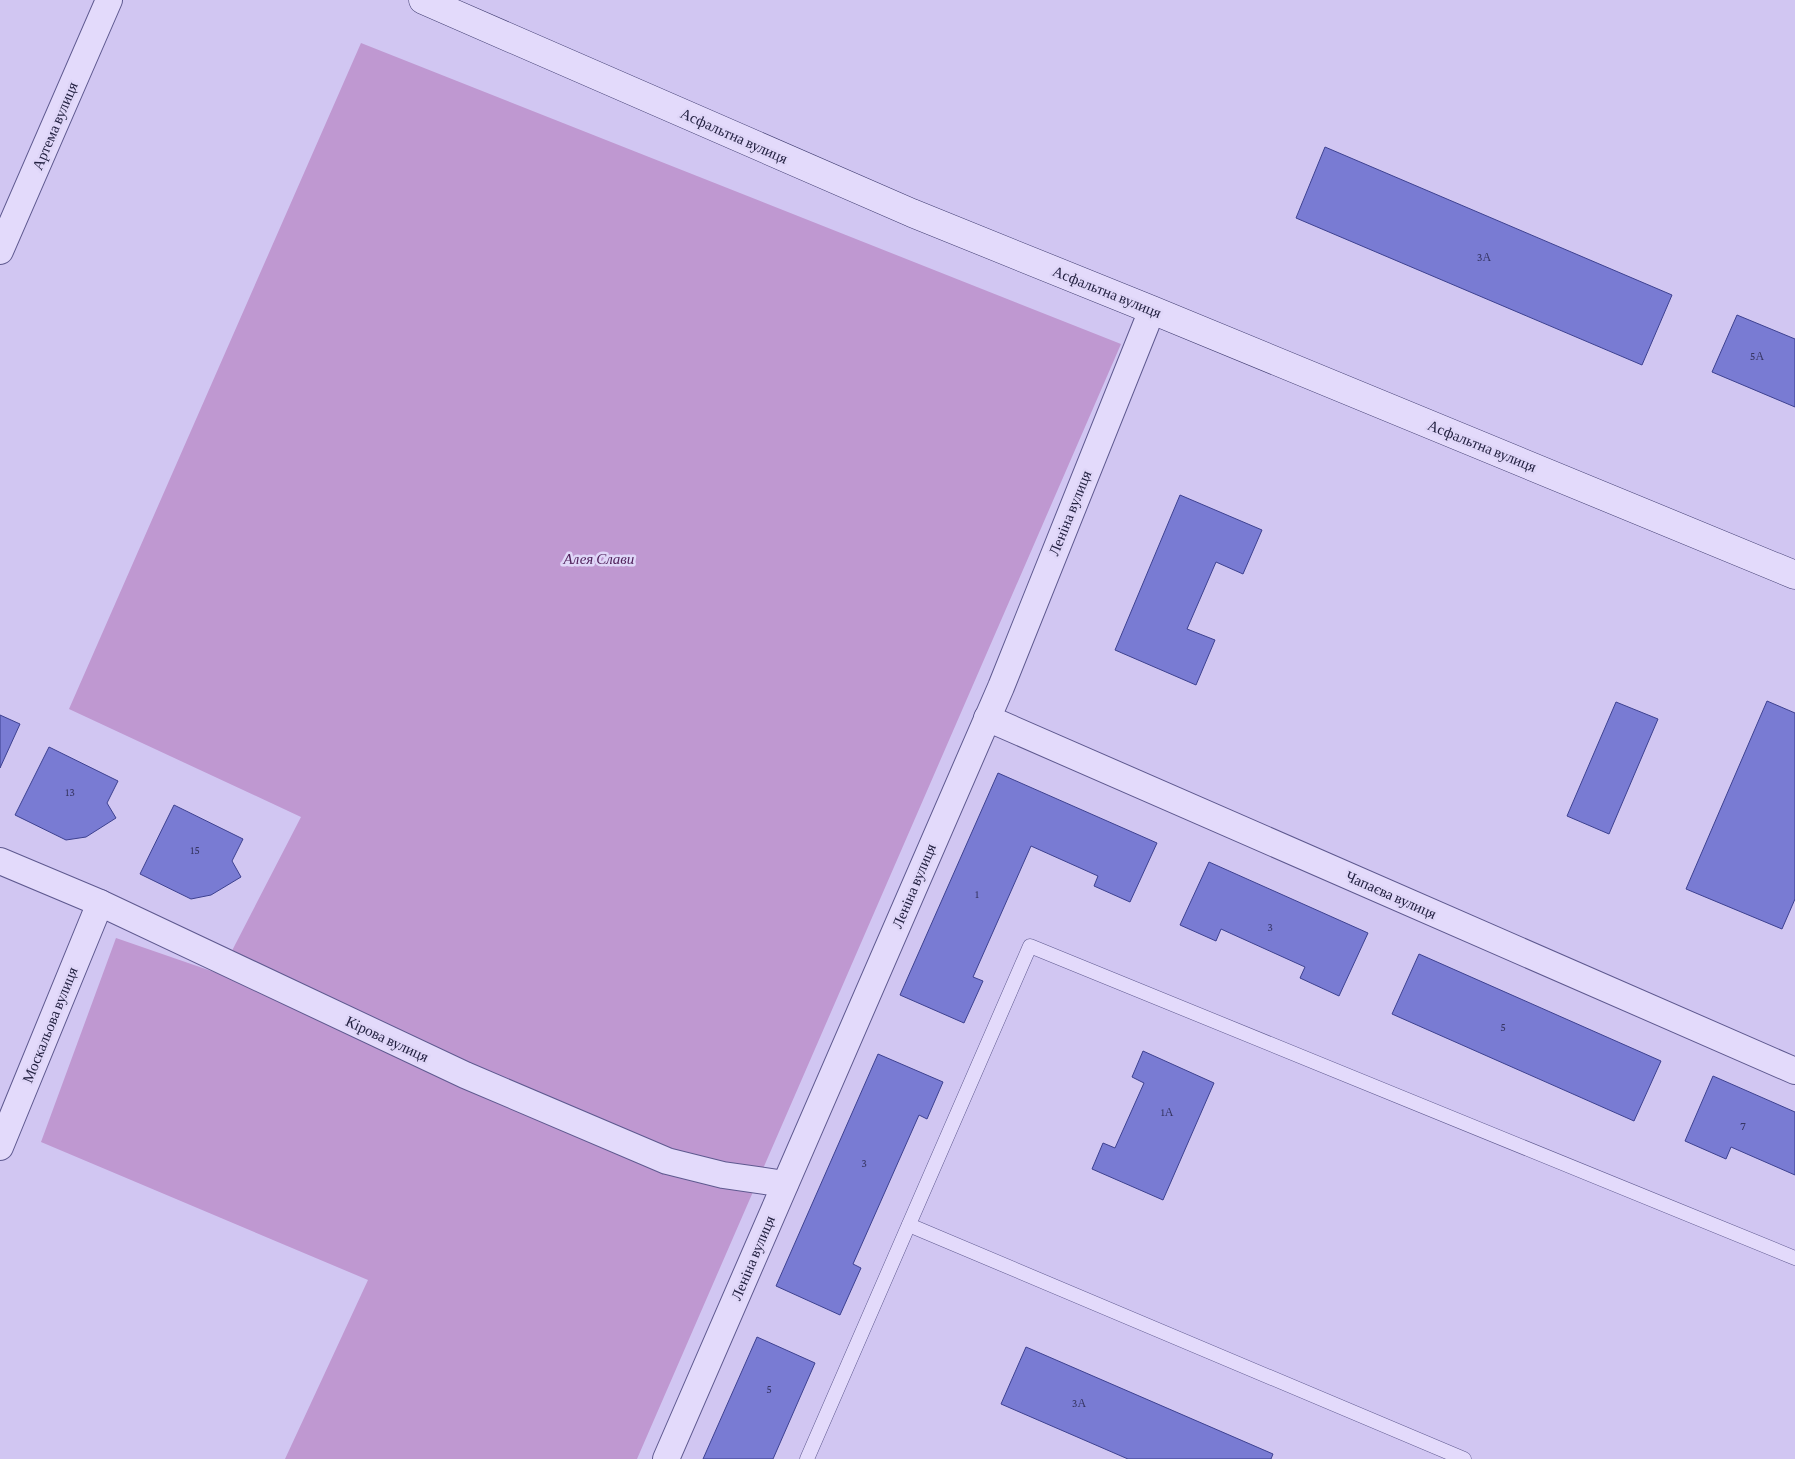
<svg xmlns="http://www.w3.org/2000/svg" width="1795" height="1459" font-family="'Crimson Pro',serif">
<style>
.green{fill:#bf98d1}
.building{fill:#797bd3;stroke:#3d4190}
.lines{fill:none;stroke-linecap:round;stroke-linejoin:round}
.service-casing{stroke:#5e598f;stroke-width:15}
.minor-casing{stroke:#5e598f;stroke-width:28}
.secondary-casing{stroke:#403d71;stroke-width:29}
.service{stroke:#e3dafb;stroke-width:14}
.minor{stroke:#e3dafb;stroke-width:26}
.secondary{stroke:#e3dafb;stroke-width:28}
.labels{text-anchor:middle;dominant-baseline:central;stroke-width:5;stroke-linejoin:round;paint-order:stroke}
.number-label{font-size:12px;fill:#363563}
.street-label{font-size:15px;fill:#201e3e;stroke:#dfd6f8}
.park-label{font-size:15px;font-style:italic;fill:#51235c;stroke:#dfd6f8}
</style>
<rect width="100%" height="100%" fill="#d1c6f2"/>
<path class="green" d="M361,43L1121,344L637,1459H285L368,1280L41,1142L116,938L220,974L301,817L69,709Z"/>
<g class="building">
<path d="M1325,147L1672,295L1642,365L1296,218Z"/>
<path d="M1737,315L1795,339V407L1712,372Z"/>
<path d="M1180,495L1262,530L1243,574L1216,562L1187,629L1215,640L1196,685L1115,650Z"/>
<path d="M1767,701L1795,713V899L1782,929L1686,889Z"/>
<path d="M1616,702L1658,719L1609,834L1567,816Z"/>
<path d="M0,715L20,724L0,768Z"/>
<path d="M49,747L118,781L107,803L116,818L86,837L66,840L15,815Z"/>
<path d="M998,773L1157,843L1130,902L1094,886L1098,876L1031,846L973,977L983,981L964,1023L900,995Z"/>
<path d="M174,805L243,839L232,861L241,877L211,895L191,899L140,874Z"/>
<path d="M1209,862L1368,933L1339,996L1300,978L1305,967L1221,929L1216,941L1180,925Z"/>
<path d="M1419,954L1661,1061L1634,1121L1392,1014Z"/>
<path d="M1143,1051L1214,1083L1163,1200L1092,1169L1103,1143L1115,1148L1144,1083L1132,1077Z"/>
<path d="M878,1054L943,1082L927,1119L919,1115L888,1185L853,1264L861,1268L840,1315L776,1286Z"/>
<path d="M1713,1076L1795,1112V1175L1731,1147L1726,1159L1685,1141Z"/>
<path d="M757,1337L815,1363L773,1459H703Z"/>
<path d="M1026,1347L1273,1454L1271,1459H1128L1001,1404Z"/>
</g>
<g class="lines">
<g class="service-casing">
<g id="service">
<path d="M909,1225L1464,1459"/>
<path d="M807,1459L1030,946L1795,1258"/>
</g>
</g>
<g class="minor-casing">
<g id="minor">
<path d="M0,251L109,0"/>
<path d="M987,718L1795,1071"/>
<path d="M0,861L100,903L465,1075L667,1161L723,1175L785,1184"/>
<path d="M0,1147L100,903"/>
<path d="M666,1459L1001,687L1152,310"/>
</g>
</g>
<g class="secondary-casing">
<path id="secondary" d="M423,0L912,213L1152,310L1795,575"/>
</g>
<use href="#service" class="service"/>
<use href="#minor" class="minor"/>
<use href="#secondary" class="secondary"/>
</g>
<g class="labels">
<g class="number-label">
<text x="1484" y="257">3А</text>
<text x="1757" y="356">5А</text>
<text x="70" y="792">13</text>
<text x="195" y="850">15</text>
<text x="977" y="894">1</text>
<text x="1270" y="927">3</text>
<text x="1503" y="1027">5</text>
<text x="1167" y="1112">1А</text>
<text x="1743" y="1126">7</text>
<text x="864" y="1163">3</text>
<text x="769" y="1389">5</text>
<text x="1079" y="1403">3А</text>
</g>
<g class="street-label">
<text transform="translate(55 126) rotate(-67)">Артема вулиця</text>
<text transform="translate(734 136) rotate(24)">Асфальтна вулиця</text>
<text transform="translate(1107 292) rotate(22)">Асфальтна вулиця</text>
<text transform="translate(1482 446) rotate(22)">Асфальтна вулиця</text>
<text transform="translate(1070 513) rotate(-68)">Леніна вулиця</text>
<text transform="translate(914 886) rotate(-67)">Леніна вулиця</text>
<text transform="translate(1391 895) rotate(24)">Чапаєва вулиця</text>
<text transform="translate(50 1025) rotate(-68)">Москальова вулиця</text>
<text transform="translate(387 1039) rotate(25)">Кірова вулиця</text>
<text transform="translate(753 1258) rotate(-67)">Леніна вулиця</text>
</g>
<g class="park-label">
<text x="599" y="559">Алея Слави</text>
</g>
</g>
</svg>
